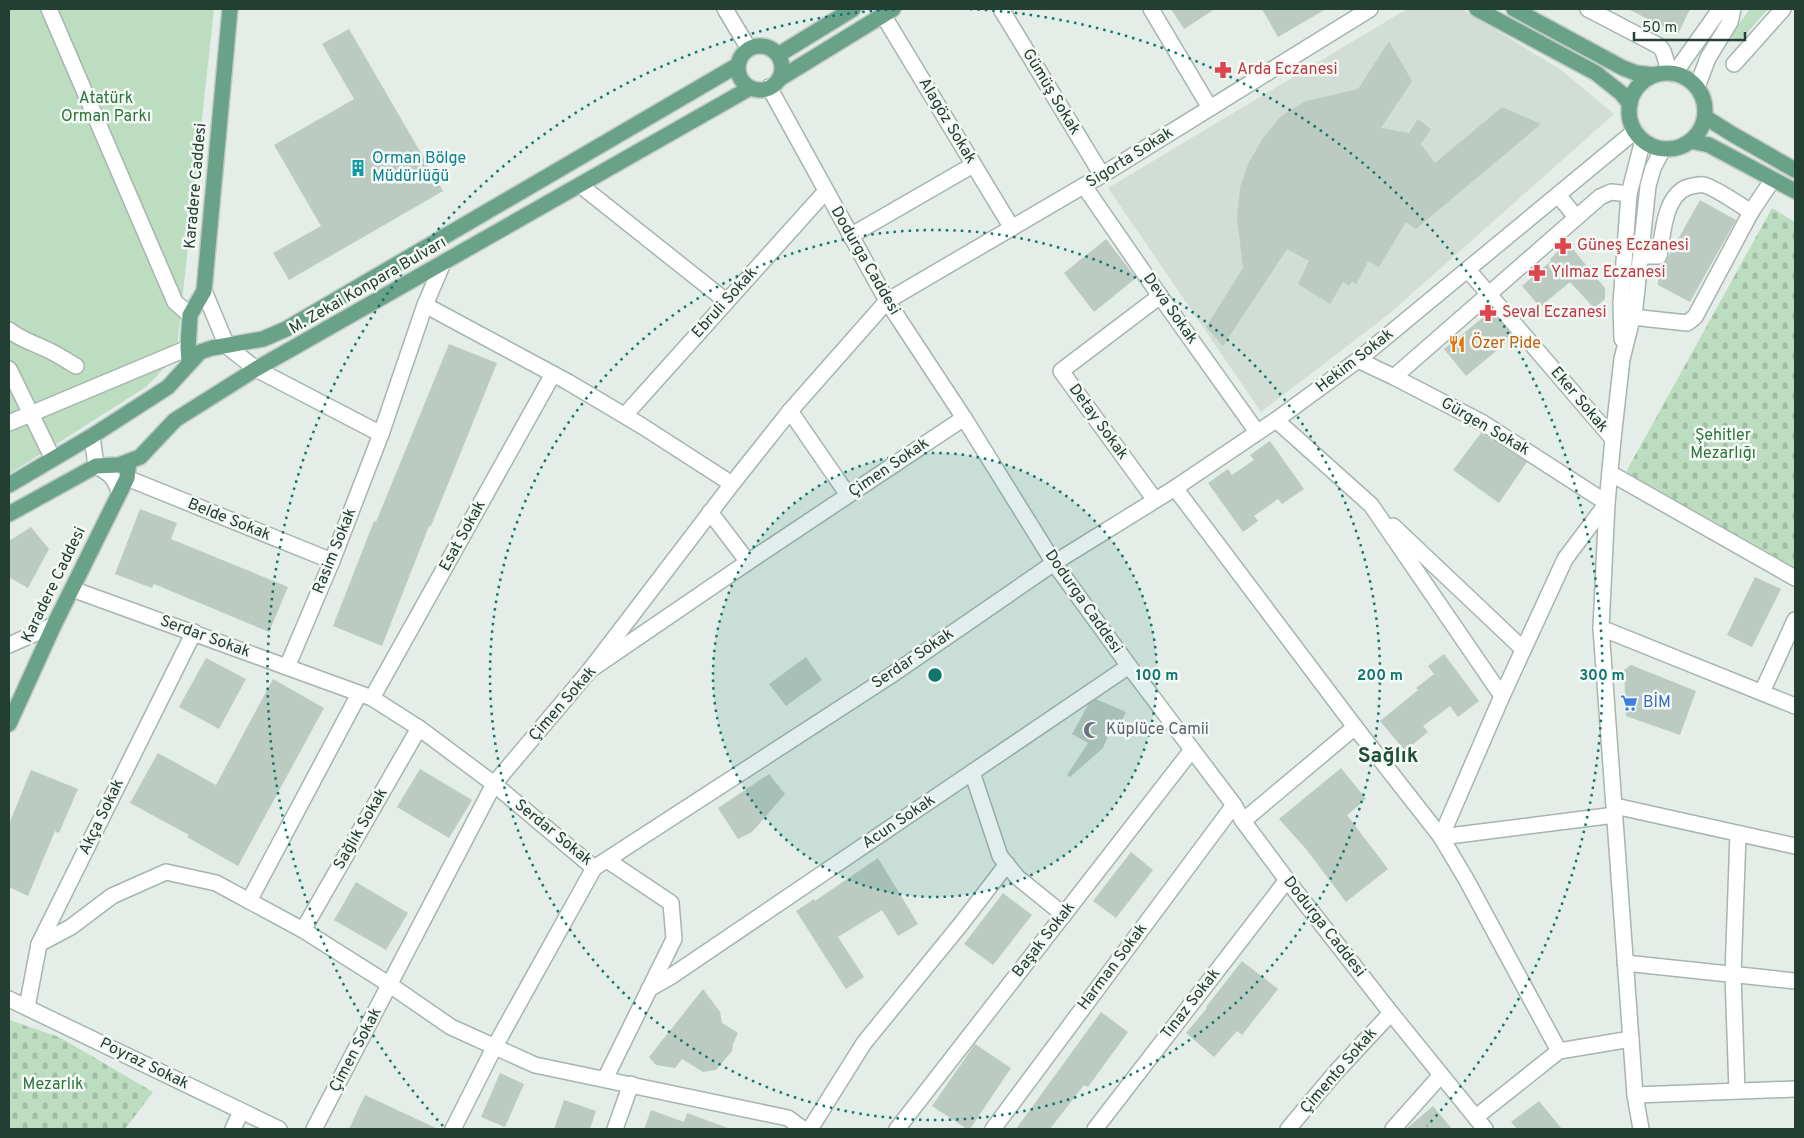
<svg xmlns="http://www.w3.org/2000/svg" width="1804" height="1138" font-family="Overpass,sans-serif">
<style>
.built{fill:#d2ddd6}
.cemetery{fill:url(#cemetery-stones)}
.park{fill:#bdddc0}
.building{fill:#bccbc2}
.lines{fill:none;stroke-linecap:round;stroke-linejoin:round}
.minor-casing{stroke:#a6b5ad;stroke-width:18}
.major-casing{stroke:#c1c9c6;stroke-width:18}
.minor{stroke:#fff;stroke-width:15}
.major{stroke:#69a189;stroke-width:15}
.ring{fill:none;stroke:#0f766e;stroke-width:2.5;stroke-dasharray:2.5 5}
.labels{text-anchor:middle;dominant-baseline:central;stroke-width:5;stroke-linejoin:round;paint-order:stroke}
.health-label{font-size:16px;fill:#be3a42;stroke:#f4f9f6;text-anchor:start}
.street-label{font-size:16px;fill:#233e32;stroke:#f4f9f6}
.park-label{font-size:16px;fill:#2e743c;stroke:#f4f9f6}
.culture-label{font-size:16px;fill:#0d838f;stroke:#f4f9f6;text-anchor:start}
.food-label{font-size:16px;fill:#c56008;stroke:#f4f9f6;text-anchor:start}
.shop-label{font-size:16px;fill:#366cbe;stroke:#f4f9f6;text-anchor:start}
.worship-label{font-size:16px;fill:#5b616d;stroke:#f4f9f6;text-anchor:start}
.district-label{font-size:21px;font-weight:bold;fill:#20503b;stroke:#f4f9f6}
.centre{fill:#0f766e;stroke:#f4f9f6;stroke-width:2.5}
.ring-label{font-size:15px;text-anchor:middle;font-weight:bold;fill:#0f766e;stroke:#f4f9f6;stroke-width:5;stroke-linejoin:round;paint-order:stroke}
</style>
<defs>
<pattern id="cemetery-stones" width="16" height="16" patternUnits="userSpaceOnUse" patternTransform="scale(1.25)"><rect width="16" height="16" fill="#bdddc0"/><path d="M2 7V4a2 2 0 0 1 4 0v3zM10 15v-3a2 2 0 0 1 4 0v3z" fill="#a2bfa5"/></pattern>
</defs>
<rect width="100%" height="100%" fill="#e4ede7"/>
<path class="built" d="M1407,9H1462L1561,70L1614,114L1389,314L1261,412L1108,188Z"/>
<g class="cemetery">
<path d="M1772,208L1795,222V568L1626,472Z"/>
<path d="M9,1020L59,1037L153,1092L125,1129H9Z"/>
</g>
<g class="park">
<path d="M9,9H214L176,356L146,387L9,474Z"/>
<path d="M1750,9H1768L1739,42L1730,36Z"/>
</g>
<g class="building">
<path d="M1171,9H1215L1184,29Z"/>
<path d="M1262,9H1326L1278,37Z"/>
<path d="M1628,9H1690L1678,34Z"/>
<path d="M349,29L443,191L289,280L273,253L321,226L274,145L354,99L322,44Z"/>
<path d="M1389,41L1412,81L1381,128L1409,133L1418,119L1431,129L1421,144L1435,163L1502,107L1541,124L1416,229L1406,222L1379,267L1368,261L1356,285L1352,281L1349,286L1343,282L1330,304L1298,284L1309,261L1287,249L1223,346L1206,327L1243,268L1237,218L1240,187L1249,162L1263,138L1281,116L1306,101L1358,89Z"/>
<path d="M1700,200L1736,220L1690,302L1658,285V275Z"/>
<path d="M1106,239L1136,278L1094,312L1064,273Z"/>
<path d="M1567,242L1605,288V299L1594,308L1570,282L1540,307L1522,286L1551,261L1550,259Z"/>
<path d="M1491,311L1513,337L1466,376L1444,349Z"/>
<path d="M449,344L497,363L431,526H429L382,646L333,626L374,521L376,522Z"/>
<path d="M1481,433L1527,462L1499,503L1453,470Z"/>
<path d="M1270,441L1304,489L1282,504L1278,499L1254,516L1258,521L1243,532L1208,483L1228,469L1232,475L1254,460L1250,455Z"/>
<path d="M140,509L177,523L171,539L288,587L269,632L154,584L152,588L115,574Z"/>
<path d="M31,527L49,549L28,588L9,577V541Z"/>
<path d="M1755,577L1781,589L1752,647L1727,635Z"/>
<path d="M1444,654L1479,701L1458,717L1450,706L1423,726L1428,732L1405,751L1380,721L1418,690L1416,688L1434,674L1428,666Z"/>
<path d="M806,657L822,680L786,706L769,684Z"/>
<path d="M206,658L246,679L219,729L179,707Z"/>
<path d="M1631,665L1696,691L1680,735L1626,716L1624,670Z"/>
<path d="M273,679L324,708L238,866L187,837L189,835L130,803L158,753L216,785Z"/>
<path d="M1096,699L1126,712L1119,726L1114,722L1103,748L1070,777L1067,775L1088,743L1072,734L1088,705Z"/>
<path d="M1341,768L1366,799L1347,815L1388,869L1346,902L1306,849L1279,819Z"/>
<path d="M420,769L472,800L449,838L397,807Z"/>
<path d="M31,770L78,789L59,833L55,831L28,896L9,887V824Z"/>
<path d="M769,774L785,794L752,832L738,839L718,808Z"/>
<path d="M1131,852L1153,870L1116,918L1093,901Z"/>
<path d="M878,858L918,924L898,936L882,910L838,937L864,977L846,989L796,911L814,899L815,901Z"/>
<path d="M356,882L408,913L386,950L334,920Z"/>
<path d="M1003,893L1032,915L993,965L964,944Z"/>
<path d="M1242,961L1278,989L1242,1035L1237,1031L1214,1057L1186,1033L1207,1008L1206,1007Z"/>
<path d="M703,989L720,1012L722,1023L738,1033L733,1044L732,1051L716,1070L703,1072L682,1059L675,1068L656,1065L649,1057Z"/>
<path d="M1101,1012L1128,1032L1088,1087L1084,1085L1050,1129H1016Z"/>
<path d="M975,1044L1011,1068L970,1129H967L932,1106Z"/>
<path d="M500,1073L524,1084L505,1127L481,1117Z"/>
<path d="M365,1095L438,1129H349Z"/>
<path d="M564,1100L596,1111L590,1129H554Z"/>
<path d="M1539,1101L1562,1129H1517L1511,1122Z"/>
<path d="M1433,1106L1452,1129H1405H1406Z"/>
<path d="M651,1110L684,1122L687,1113L728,1128V1129H644Z"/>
</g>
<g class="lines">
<g class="minor-casing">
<g id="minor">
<path d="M49,9L175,302L190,315"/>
<path d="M725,9L749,49"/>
<path d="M1001,9L1102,175"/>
<path d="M1151,9L1210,108"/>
<path d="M1588,9L1659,46L1663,51L1670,73"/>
<path d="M883,15L1012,228"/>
<path d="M1734,64L1783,9"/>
<path d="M1674,74L1716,15L1725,9"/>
<path d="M769,87L887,301L964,418L1054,563L1129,666L1234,805L1243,821L1287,880L1391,1013L1485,1129"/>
<path d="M1697,87L1708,58L1730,22L1733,9"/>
<path d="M580,185L726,301"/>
<path d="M1084,186L1160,296L1257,432"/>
<path d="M1558,195L1576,217"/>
<path d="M850,236L973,165"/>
<path d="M1641,256H1659C1663,234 1664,196 1688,187C1693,186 1699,184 1704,185C1713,187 1742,206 1751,212L1773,179"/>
<path d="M1468,270L1613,439"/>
<path d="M204,291L227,346L256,369L381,434L425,305L443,263"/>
<path d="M425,305L568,382L642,426L732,484"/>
<path d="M1632,317L1687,323L1695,317L1751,212"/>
<path d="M9,330C21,340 34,343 48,350C57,354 67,361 76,366"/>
<path d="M1622,339L1621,303L1629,194L1643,140"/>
<path d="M9,369L53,459"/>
<path d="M1394,377L1600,197L1611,192L1629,194"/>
<path d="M790,411L848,495"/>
<path d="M625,415L826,191"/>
<path d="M1276,420L1371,505L1502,696L1565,559L1607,503L1483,423L1394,377L1358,360"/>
<path d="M9,423L188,348"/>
<path d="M92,436L96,466C109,473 116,478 119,493"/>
<path d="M1610,473L1795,578"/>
<path d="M127,478L332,561"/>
<path d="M1175,488L1355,727L1441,837L1466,879L1559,1051"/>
<path d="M1155,500L1061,371L1160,296"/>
<path d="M710,512L748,562"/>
<path d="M1393,526L1523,649"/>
<path d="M72,589L372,698L419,728L494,784L594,868L890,676L1054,563L1175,488L1276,420L1358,360L1635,131"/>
<path d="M1601,628L1795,706"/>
<path d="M9,645L54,625"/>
<path d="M287,667L332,561L381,434"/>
<path d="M590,670L732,484L790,411L887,301L1102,175L1370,9"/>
<path d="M1762,692L1795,620"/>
<path d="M372,698L553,374"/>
<path d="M972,772L1000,856L1017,877L1064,915"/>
<path d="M1615,806L1795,846"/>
<path d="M1243,821L1355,727"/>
<path d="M1441,837L1615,815"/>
<path d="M1441,837L1502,696"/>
<path d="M249,901L359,694"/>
<path d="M303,930L419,728"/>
<path d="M39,944L71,927L112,896L166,872L216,883L303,930L390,985L451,1027L535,1065L788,1118L803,1129"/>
<path d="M1625,963L1795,981"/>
<path d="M649,989L670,977L1129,666"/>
<path d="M9,999L279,1129"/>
<path d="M27,1007L39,944L194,632"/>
<path d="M605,1079L674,939L671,903L607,860"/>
<path d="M1737,1091L1733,975L1738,834"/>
<path d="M1635,1095L1795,1089"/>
<path d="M1476,1117L1559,1051L1631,1039"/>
<path d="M233,1129L241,1111"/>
<path d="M314,1129L494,784L590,670L748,562L964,418"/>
<path d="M453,1129L495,1046L594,868"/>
<path d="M615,1129L631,1084"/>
<path d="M810,1129L864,1043L961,924L1007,864"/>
<path d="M897,1129L1191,751"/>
<path d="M993,1129L1234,805"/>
<path d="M1095,1129L1287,880"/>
<path d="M1288,1129L1336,1072L1391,1013"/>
<path d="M1393,1129L1441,1075"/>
<path d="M1641,1129L1635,1095L1601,628L1607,503L1613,439L1622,359L1635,307L1648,186L1653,168L1663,149"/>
</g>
</g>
<g class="major-casing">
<g id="major">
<path d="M1477,9L1596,73L1621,93L1630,104"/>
<path d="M1514,9L1623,68L1636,73L1654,75"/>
<circle cx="760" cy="68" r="22"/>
<path d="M778,55L853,9"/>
<circle cx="1667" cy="111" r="38"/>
<path d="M779,79L893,9"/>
<path d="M1705,117L1732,134L1795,170"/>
<path d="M1691,141L1709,145L1795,191"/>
<path d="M189,362L188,348L190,315L204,291L230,9"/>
<path d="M9,485L92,436L168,387L200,352L212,348L263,339L286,329L738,65"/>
<path d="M9,514L96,466L119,465L140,457L175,420L256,369L750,88"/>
<path d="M9,724L54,625L127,478L129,462"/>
</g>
</g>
<use href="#minor" class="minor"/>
<use href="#major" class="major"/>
</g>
<circle cx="935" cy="675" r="222" fill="#0f766e" fill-opacity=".12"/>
<g class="ring">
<circle cx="935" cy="675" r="222"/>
<circle cx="935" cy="675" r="445"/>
<path d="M443 1126A667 667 0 0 1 900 9M970 9A667 667 0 0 1 1427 1126"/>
</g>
<defs>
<g id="pharmacy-bare" transform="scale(1.35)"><path d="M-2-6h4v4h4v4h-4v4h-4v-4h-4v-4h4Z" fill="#e0444e" stroke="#f4f9f6" stroke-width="2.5" paint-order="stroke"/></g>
<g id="building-bare" transform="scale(1.35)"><path d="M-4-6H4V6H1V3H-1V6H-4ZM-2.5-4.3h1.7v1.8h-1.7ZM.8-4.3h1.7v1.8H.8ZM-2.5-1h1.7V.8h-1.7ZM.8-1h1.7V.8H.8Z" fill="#0f9aa8" stroke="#f4f9f6" stroke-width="2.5" paint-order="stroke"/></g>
<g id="restaurant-bare" transform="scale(1.35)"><path d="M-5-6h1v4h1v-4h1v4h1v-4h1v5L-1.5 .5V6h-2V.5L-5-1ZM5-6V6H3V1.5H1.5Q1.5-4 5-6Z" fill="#e8710a" stroke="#f4f9f6" stroke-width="2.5" paint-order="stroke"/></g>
<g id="supermarket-bare" transform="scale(1.35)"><path d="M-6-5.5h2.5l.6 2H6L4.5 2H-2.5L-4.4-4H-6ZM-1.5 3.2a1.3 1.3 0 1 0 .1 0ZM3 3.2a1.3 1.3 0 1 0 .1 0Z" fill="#3f7fe0" stroke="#f4f9f6" stroke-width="2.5" paint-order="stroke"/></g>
<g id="mosque-bare" transform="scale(1.35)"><path d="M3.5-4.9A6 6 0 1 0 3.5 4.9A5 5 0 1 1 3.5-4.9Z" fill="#6b7280" stroke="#f4f9f6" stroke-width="2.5" paint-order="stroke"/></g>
</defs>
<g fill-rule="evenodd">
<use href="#pharmacy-bare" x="1223" y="70"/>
<use href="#building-bare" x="358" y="168"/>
<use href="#pharmacy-bare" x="1563" y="246"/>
<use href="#pharmacy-bare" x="1537" y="273"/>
<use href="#pharmacy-bare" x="1488" y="313"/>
<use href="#restaurant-bare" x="1457" y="344"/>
<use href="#supermarket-bare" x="1629" y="703"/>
<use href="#mosque-bare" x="1092" y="730"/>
</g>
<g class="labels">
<g class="health-label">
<text x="1237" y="70">Arda Eczanesi</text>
<text x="1577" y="246">Güneş Eczanesi</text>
<text x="1551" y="273">Yılmaz Eczanesi</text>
<text x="1502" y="313">Seval Eczanesi</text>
</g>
<g class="street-label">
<text transform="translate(1051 92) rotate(59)">Gümüş Sokak</text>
<text transform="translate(947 121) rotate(59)">Alagöz Sokak</text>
<text transform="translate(1130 158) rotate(-32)">Sigorta Sokak</text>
<text transform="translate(196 186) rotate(-85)">Karadere Caddesi</text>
<text transform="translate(865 261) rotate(60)">Dodurga Caddesi</text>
<text transform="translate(368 286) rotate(-30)">M. Zekai Konpara Bulvarı</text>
<text transform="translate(725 303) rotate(-48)">Ebruli Sokak</text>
<text transform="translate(1170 309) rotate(55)">Deva Sokak</text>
<text transform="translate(1355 361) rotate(-38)">Hekim Sokak</text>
<text transform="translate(1579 400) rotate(50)">Eker Sokak</text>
<text transform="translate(1098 422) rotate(54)">Detay Sokak</text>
<text transform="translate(1485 427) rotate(30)">Gürgen Sokak</text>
<text transform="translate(889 468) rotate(-34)">Çimen Sokak</text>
<text transform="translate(229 520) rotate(22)">Belde Sokak</text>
<text transform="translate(463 536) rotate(-61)">Esat Sokak</text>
<text transform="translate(335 551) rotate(-68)">Rasim Sokak</text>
<text transform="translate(54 585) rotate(-64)">Karadere Caddesi</text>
<text transform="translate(1083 602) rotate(55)">Dodurga Caddesi</text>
<text transform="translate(205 637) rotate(20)">Serdar Sokak</text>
<text transform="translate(913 659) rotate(-34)">Serdar Sokak</text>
<text transform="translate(563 704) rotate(-49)">Çimen Sokak</text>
<text transform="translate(102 817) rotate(-64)">Akça Sokak</text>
<text transform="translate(899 822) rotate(-34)">Acun Sokak</text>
<text transform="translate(361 829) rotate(-60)">Sağlık Sokak</text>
<text transform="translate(553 833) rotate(39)">Serdar Sokak</text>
<text transform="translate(1324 927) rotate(52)">Dodurga Caddesi</text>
<text transform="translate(1044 940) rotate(-52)">Başak Sokak</text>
<text transform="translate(1113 967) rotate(-53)">Harman Sokak</text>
<text transform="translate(1191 1004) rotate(-52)">Tınaz Sokak</text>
<text transform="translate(356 1050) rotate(-62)">Çimen Sokak</text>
<text transform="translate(144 1064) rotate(26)">Poyraz Sokak</text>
<text transform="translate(1339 1071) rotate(-49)">Çimento Sokak</text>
</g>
<g class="park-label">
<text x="106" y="99">Atatürk<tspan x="106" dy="18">Orman Parkı</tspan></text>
<text x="1723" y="436">Şehitler<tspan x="1723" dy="18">Mezarlığı</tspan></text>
<text x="53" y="1085">Mezarlık</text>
</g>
<g class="culture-label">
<text x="372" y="159">Orman Bölge<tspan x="372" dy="18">Müdürlüğü</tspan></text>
</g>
<g class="food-label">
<text x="1471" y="344">Özer Pide</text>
</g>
<g class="shop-label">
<text x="1643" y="703">BİM</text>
</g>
<g class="worship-label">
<text x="1106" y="730">Küplüce Camii</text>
</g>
<g class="district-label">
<text x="1388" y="756">Sağlık</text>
</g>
</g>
<circle cx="935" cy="675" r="8" class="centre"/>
<g class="ring-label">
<text x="1157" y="680">100 m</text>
<text x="1380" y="680">200 m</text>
<text x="1602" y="680">300 m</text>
</g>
<rect width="1804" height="1138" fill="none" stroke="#233e32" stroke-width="20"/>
<path d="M1634 32v8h111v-8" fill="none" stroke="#233e32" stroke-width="2.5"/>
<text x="1642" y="32" font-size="15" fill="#233e32" stroke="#f4f9f6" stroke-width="4" paint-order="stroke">50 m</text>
</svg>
